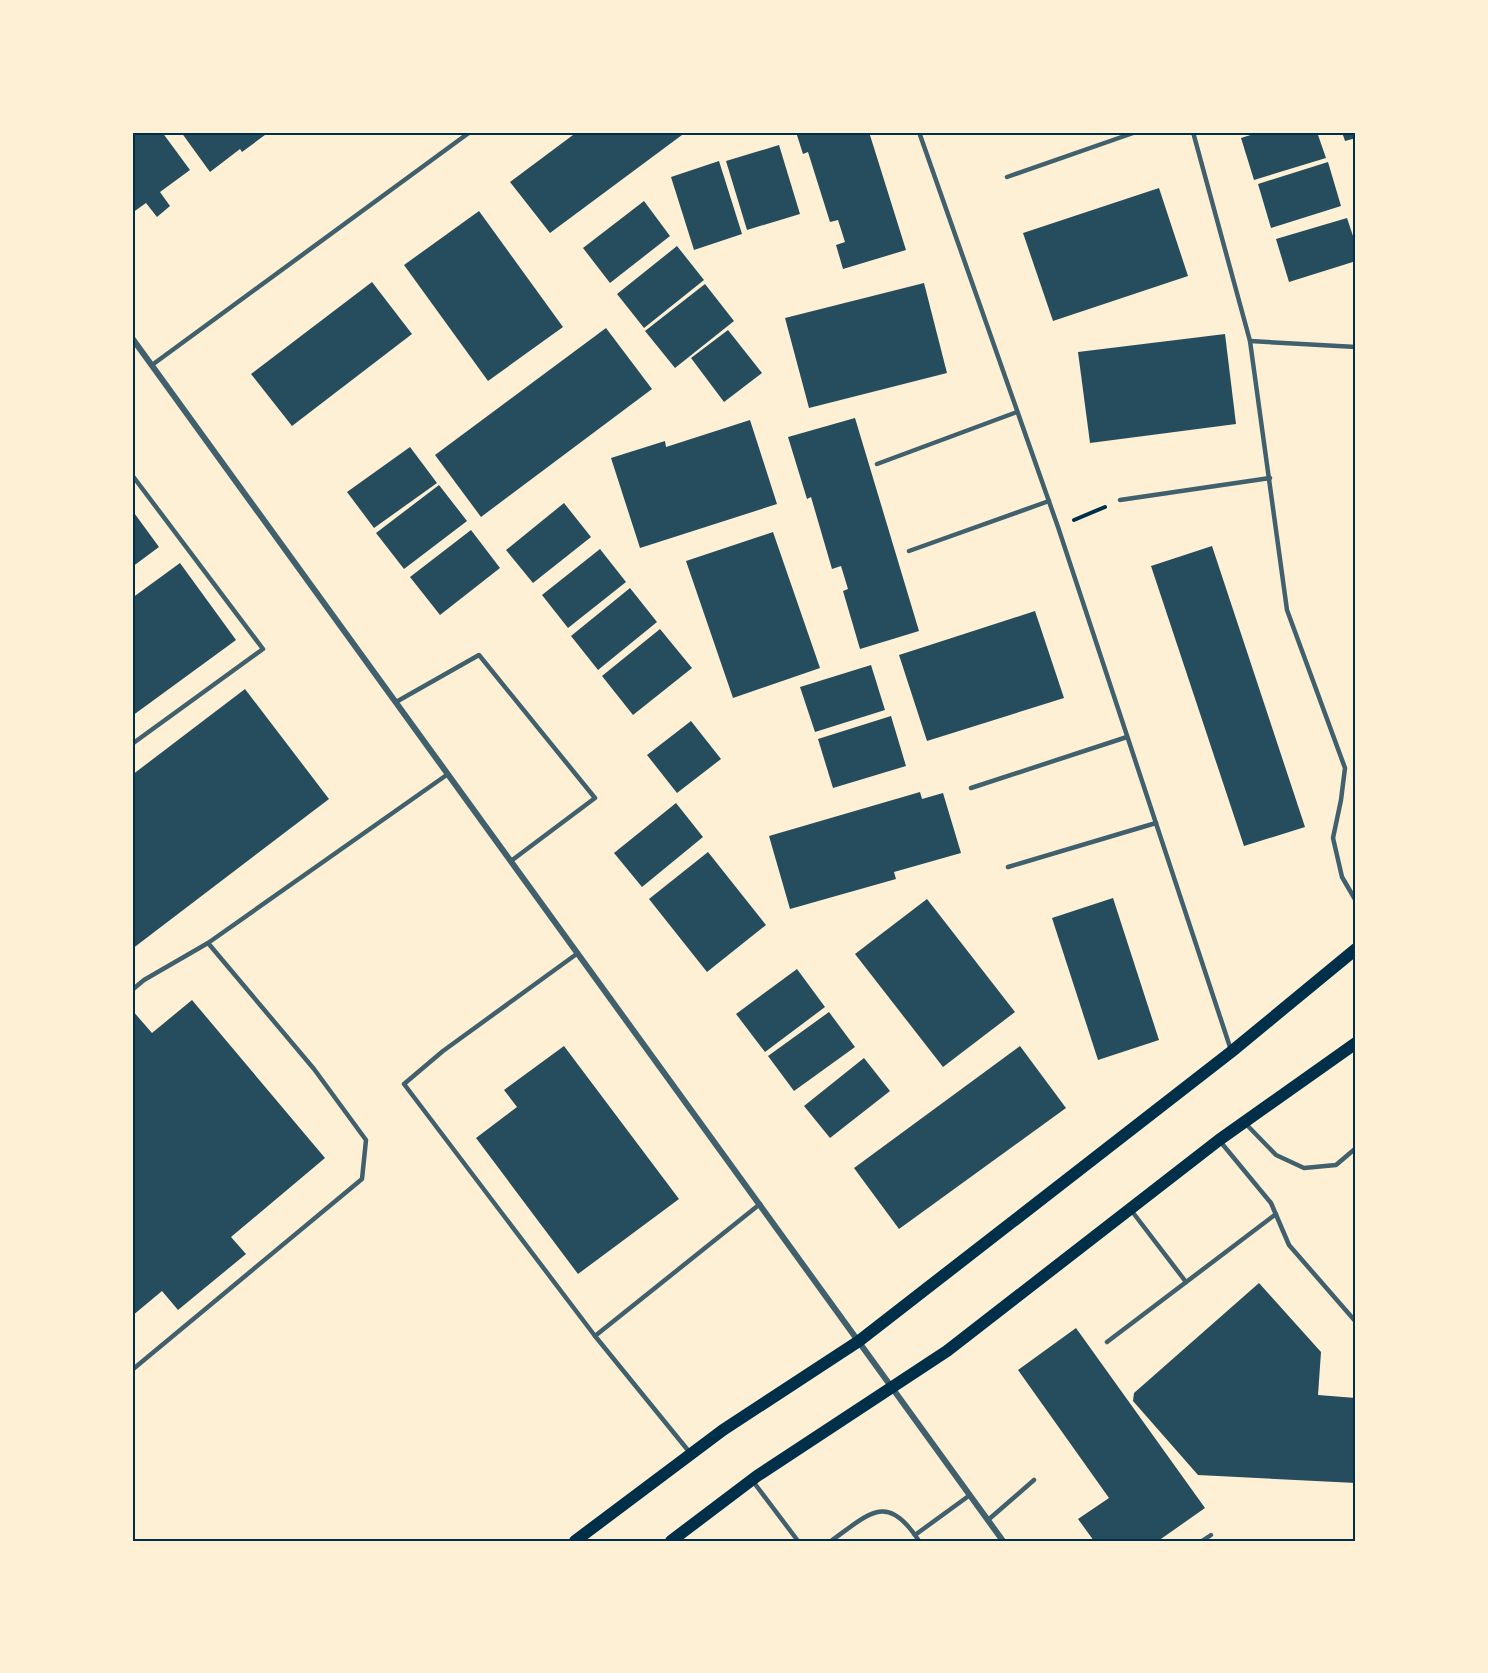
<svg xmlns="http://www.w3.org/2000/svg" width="1488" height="1673" font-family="Poppins,sans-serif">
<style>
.building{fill:#264d5e}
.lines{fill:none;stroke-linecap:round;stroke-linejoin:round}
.path{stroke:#003049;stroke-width:4}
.service{stroke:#3f606c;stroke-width:4.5}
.minor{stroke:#3f606c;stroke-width:6}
.secondary{stroke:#003049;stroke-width:12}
.neatline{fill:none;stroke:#003049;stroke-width:2}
</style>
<rect width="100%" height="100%" fill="#fdf0d5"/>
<g class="building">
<path d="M136,132H162L190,170L160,192L170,206L157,217L146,203L132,213V135Z"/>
<path d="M181,132H269L242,152L240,149L210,172Z"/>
<path d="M577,132H686L550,233L510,182Z"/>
<path d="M796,132H869L906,250L843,269L836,245L845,242L838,220L830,222L808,152L803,154Z"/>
<path d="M1260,132H1317L1326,158L1254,180L1241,138Z"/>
<path d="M1342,132H1356V138L1345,141Z"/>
<path d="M779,145L800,214L747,230L726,161Z"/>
<path d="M719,161L742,234L694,250L671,177Z"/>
<path d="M1328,162L1341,206L1271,228L1258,184Z"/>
<path d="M1159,188L1188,276L1053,321L1023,233Z"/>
<path d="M644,201L670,236L610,283L583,248Z"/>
<path d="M479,211L563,327L488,381L404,265Z"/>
<path d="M1347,218L1356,245V261L1289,282L1276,239Z"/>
<path d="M677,246L704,280L644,328L617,294Z"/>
<path d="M372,282L412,334L292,426L251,374Z"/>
<path d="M924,283L947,373L809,408L785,318Z"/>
<path d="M705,284L734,321L675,368L645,331Z"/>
<path d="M606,328L652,389L481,517L435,455Z"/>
<path d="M728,330L762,373L724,402L691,358Z"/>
<path d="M1225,334L1236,424L1090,443L1078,352Z"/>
<path d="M855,418L919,631L860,649L843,591L848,589L841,566L832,569L811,497L807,499L788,437Z"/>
<path d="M750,420L777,504L640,548L611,458L665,441L666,447Z"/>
<path d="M410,447L437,483L374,528L347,492Z"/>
<path d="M439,485L467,521L404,569L376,533Z"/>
<path d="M564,503L591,537L533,583L506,550Z"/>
<path d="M132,510L159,547L132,567Z"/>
<path d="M471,530L500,568L440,615L410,577Z"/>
<path d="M773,532L820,668L733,698L686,561Z"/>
<path d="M1212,546L1305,827L1244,846L1151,566Z"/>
<path d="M600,549L626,582L568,628L542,595Z"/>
<path d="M180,563L236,640L132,716V598Z"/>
<path d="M630,588L657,622L598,670L571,636Z"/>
<path d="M1035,611L1064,698L927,741L899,655Z"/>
<path d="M660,629L692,668L633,715L602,676Z"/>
<path d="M871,665L885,710L815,732L800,687Z"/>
<path d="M245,689L329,799L132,949V775Z"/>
<path d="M891,716L906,766L833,788L818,739Z"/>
<path d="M691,721L721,759L677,793L647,755Z"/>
<path d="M920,792L922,799L943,793L961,853L894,872L896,879L790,909L769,836Z"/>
<path d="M676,803L703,837L642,887L614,853Z"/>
<path d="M708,852L766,925L707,972L649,899Z"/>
<path d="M1113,898L1159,1040L1098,1060L1052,918Z"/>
<path d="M927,899L1015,1012L943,1067L855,954Z"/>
<path d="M797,969L825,1007L765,1052L736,1014Z"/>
<path d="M192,1000L325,1158L231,1237L246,1254L178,1310L162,1291L132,1316V1010L152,1033Z"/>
<path d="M829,1012L855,1047L794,1091L768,1056Z"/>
<path d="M564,1046L679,1199L578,1274L476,1138L517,1107L504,1090Z"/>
<path d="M1020,1046L1066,1108L899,1229L854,1168Z"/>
<path d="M864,1058L890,1091L830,1138L804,1106Z"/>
<path d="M1259,1283L1321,1352L1318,1395L1356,1398V1483L1198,1475L1133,1401L1134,1393Z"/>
<path d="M1076,1328L1205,1508L1158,1541H1094L1078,1519L1109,1498L1018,1370Z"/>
</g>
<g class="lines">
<path class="path" d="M1074,520L1105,507"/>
<g class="service">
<path d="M919,132L1058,527L1231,1050"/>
<path d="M1193,132L1250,341L1287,610L1345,768L1341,800L1333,838L1342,877L1356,901"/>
<path d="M1007,177L1136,132"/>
<path d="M1250,341L1356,347"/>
<path d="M152,365L470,132"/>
<path d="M877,464L1017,412"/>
<path d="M132,475L263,649L132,744"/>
<path d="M1120,500L1270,478"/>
<path d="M909,551L1049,501"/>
<path d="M396,702L479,655L595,798L511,861"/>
<path d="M971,788L1127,737"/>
<path d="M1008,867L1156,823"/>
<path d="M578,953L443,1051L404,1084L595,1336"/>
<path d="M132,990L144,980L208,943"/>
<path d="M1244,1122L1276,1155L1304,1168L1336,1165L1356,1148"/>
<path d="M1219,1140L1271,1203L1289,1245L1356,1322"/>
<path d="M1131,1210L1186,1282"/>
<path d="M1107,1342L1276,1214"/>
<path d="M132,1370L362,1179L366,1140L314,1069L208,943L448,774"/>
<path d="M691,1454L595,1336L760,1204"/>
<path d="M752,1480L798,1541"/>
<path d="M988,1520L1034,1480"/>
<path d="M915,1535L970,1495"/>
<path d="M831,1541C869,1514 887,1491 919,1541"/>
<path d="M1202,1541L1211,1535"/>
</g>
<path class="minor" d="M132,338L1003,1541"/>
<g class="secondary">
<path d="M575,1541L723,1430L859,1341L1231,1052L1356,949"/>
<path d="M671,1541L757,1476L947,1351L1219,1140L1356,1043"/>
</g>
</g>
<rect width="1488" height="1673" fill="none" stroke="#fdf0d5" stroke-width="267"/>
<rect x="134" y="134" width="1220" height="1406" class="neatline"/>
</svg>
